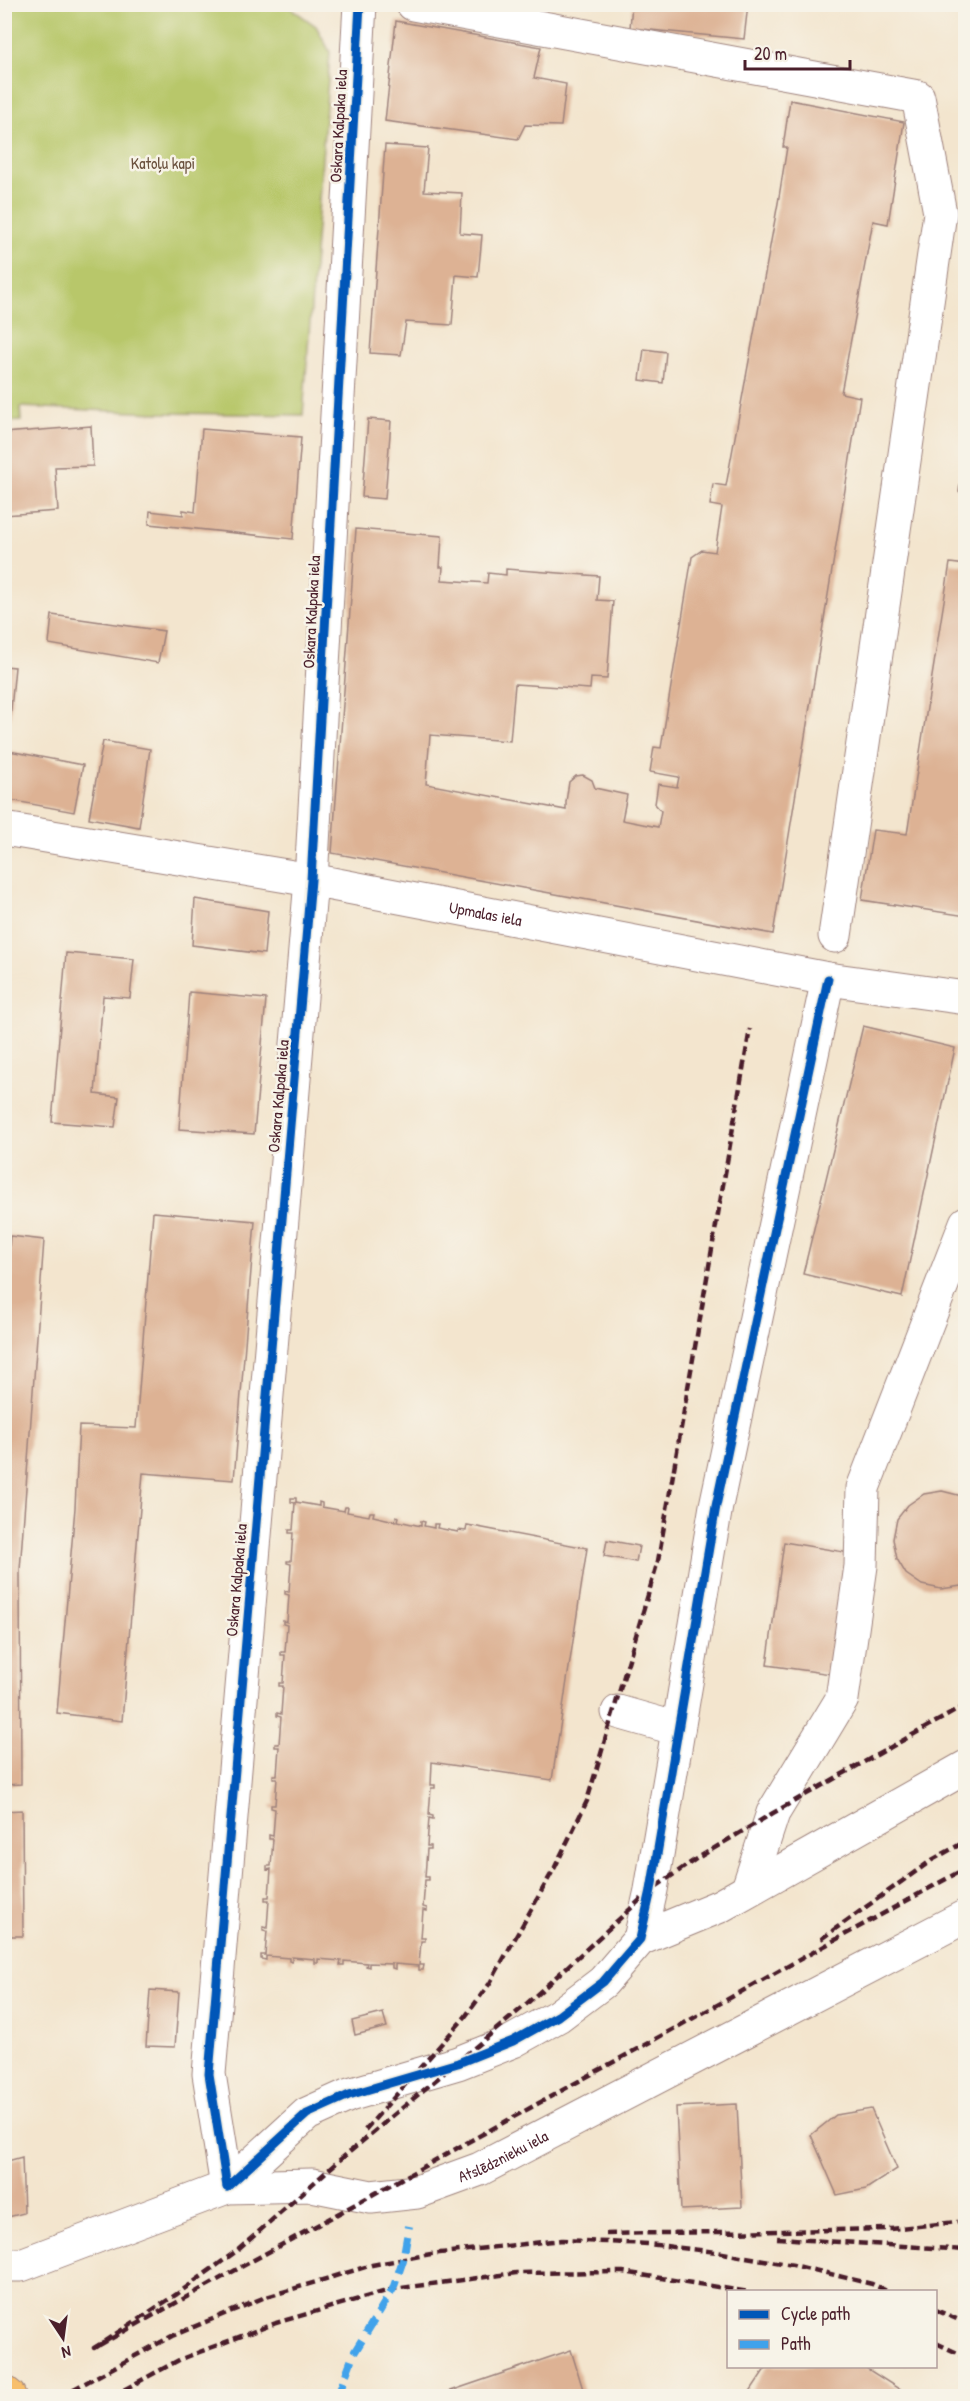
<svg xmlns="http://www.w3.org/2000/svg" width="970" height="2401" font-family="'Patrick Hand',sans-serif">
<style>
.green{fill:#b8c76a;stroke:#81734a;stroke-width:1.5}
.building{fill:#ddb294}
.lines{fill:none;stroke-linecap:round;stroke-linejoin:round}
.minor-casing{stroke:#9e827c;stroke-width:35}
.major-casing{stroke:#9e827c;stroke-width:35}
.minor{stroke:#fff;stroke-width:33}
.major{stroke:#f8bf6c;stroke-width:33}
.rail{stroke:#4a1f2b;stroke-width:4.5;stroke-dasharray:9 4.5;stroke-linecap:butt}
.quiet{stroke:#40a2eb;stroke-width:8;stroke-dasharray:15 8;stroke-linecap:butt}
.cycleway-casing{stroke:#f7f3e8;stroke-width:13}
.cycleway{stroke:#0057b8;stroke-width:9}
.labels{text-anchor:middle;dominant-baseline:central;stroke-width:5;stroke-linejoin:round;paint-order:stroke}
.street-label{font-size:16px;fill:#4a1f2b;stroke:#f7f3e8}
.park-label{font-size:16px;fill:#6b513e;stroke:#f7f3e8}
</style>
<rect width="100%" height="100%" fill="#f7f3e8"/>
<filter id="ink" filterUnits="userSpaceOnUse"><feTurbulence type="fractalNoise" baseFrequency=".0167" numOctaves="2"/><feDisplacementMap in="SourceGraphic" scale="12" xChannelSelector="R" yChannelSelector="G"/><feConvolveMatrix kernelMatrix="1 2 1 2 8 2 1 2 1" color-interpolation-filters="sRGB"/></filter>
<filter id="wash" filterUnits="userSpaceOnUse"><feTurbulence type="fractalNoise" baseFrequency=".008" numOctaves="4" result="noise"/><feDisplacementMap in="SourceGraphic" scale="24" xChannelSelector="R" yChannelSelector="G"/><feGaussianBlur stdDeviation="1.35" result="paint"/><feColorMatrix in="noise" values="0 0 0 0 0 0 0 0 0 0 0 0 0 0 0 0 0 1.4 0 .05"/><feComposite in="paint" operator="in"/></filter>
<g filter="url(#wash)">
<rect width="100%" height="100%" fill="#f3e5ce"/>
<path class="green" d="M5,4L286,5L316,26L330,52L303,415L158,413L20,407L21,421L5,422Z"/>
<g id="blocks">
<g class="building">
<path d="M632,4H748L744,39L630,28Z"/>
<path d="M396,21L541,47L534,78L566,84L561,126L525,125L518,139L385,121Z"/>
<path d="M790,100L904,122L888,224L873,221L841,393L860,397L773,934L332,853L356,529L442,536L440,567H443L442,580L487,583L488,573L506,575V569L599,576L597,600L613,601L607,679L591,678L590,689L515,684L510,741L430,735L426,784L566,810V802L569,782L576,776L583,775L592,780L595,788L627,795L622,820L658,827L661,811L655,804L658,784L677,787L679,777L650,772L654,747L661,748L692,557L702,550L715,552L722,507L710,505L713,484L726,486L778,203L787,147H783Z"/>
<path d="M385,145L428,148L424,191L462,193L460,233L482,235L478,277L456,275L452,325L406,322L401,355L370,353Z"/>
<path d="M644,349L666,352L663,383L640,380Z"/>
<path d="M368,419L391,421L385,499L362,497Z"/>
<path d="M91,426L93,466L55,467L58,511L4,515V433Z"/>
<path d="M202,429L301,437L293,539L149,524L150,511L183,515V510L195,512Z"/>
<path d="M964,451H966V493L959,492Z"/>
<path d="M950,563L966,565V916L862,900L873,830L907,834Z"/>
<path d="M52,615L164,631L158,663L49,644Z"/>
<path d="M4,666L15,667L10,720L4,719Z"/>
<path d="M103,741L150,749L139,827L89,818Z"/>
<path d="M4,750L83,765L74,812L4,799Z"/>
<path d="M195,899L268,911L264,954L192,945Z"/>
<path d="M66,953L134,959L130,998L103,996L95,1094L119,1097L115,1127L52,1122Z"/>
<path d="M189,992L266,999L254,1134L179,1129Z"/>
<path d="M863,1026L955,1048L902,1297L803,1274Z"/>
<path d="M153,1212L255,1221L234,1480L143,1473L122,1721L57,1713L75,1508L79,1426L136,1428Z"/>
<path d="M10,1236L44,1240L20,1570L21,1784L4,1785V1305Z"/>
<path d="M942,1491L966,1497V1582L961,1586L941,1589L922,1585L906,1574L897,1559L893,1539L897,1519L908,1505L924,1494Z"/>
<path d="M291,1498H296V1502L319,1506V1502L322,1503V1507L344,1511L345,1507H348L347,1512L369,1516L370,1512H374L373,1516L395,1521L396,1516L399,1517L398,1521L421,1526V1521L425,1522L424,1526L434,1528V1524H438L437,1528L458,1532V1530L466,1531L467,1525L587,1548L552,1780L432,1762L431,1785H435V1788H431L429,1815L433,1816V1819L429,1818L427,1846H431V1849H427L425,1877H429V1880H425L423,1907L427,1908V1911L423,1910L421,1938H425V1941H421L419,1965H424L423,1970H418V1966L395,1964V1969L392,1968V1964L369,1963V1967L366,1966L367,1963L344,1961V1965H340L341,1961L318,1959V1963H315V1959L292,1957V1962L289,1961V1958L266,1956V1960L261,1959V1955H265L267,1931L263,1930V1927L267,1928L269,1900H265V1897H269L271,1869L267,1870V1866H271L273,1839H269V1835L273,1836L275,1809L271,1808V1805H275L277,1778H273V1775H277L279,1747H275V1744H279L281,1717L277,1716V1713L281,1714L283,1686H279V1683H283L285,1655H281V1652H285L287,1625L283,1624V1621L287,1622L289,1595L285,1594V1591L289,1592L291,1564L287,1563V1561H291L293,1533H289V1530H293L295,1503L291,1502Z"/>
<path d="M607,1540L639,1546L636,1562L604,1556Z"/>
<path d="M784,1542L850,1553L831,1674L767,1665Z"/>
<path d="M22,1810L23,1936H4V1811Z"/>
<path d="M150,1990L179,1992L175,2047L146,2046Z"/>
<path d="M383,2013L387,2027L355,2035L352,2021Z"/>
<path d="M737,2104L742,2207L681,2210L676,2107Z"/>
<path d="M871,2109L897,2169L866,2189L837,2195L811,2135L836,2115Z"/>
<path d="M22,2157L24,2213L4,2218V2162Z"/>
<path d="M571,2350L585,2396H436Z"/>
<path d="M767,2366H863L910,2396H747Z"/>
</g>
</g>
</g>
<g filter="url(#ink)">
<use href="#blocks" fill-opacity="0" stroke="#9e827c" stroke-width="1.5"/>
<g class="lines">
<g class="minor-casing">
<g id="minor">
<path d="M413,4L918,97L940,213L835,936"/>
<path id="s1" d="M4,829L311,880L828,979L966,998"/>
<path d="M618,1712L678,1729"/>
<path d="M748,1889L773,1813L842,1699L861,1566L863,1488L966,1223"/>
<path d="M640,1939L720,1906L966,1767"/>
<path d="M227,2187L209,2074L311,880L360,4"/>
<path d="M227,2187L307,2114L349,2095L458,2063L513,2041L558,2016L603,1982L640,1939L651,1890L716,1506L828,979"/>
<path id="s2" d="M4,2265H21L227,2187L312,2185L371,2197L417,2192L480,2169L966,1916"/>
</g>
</g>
<g class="major-casing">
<path id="major" d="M4,2392L9,2396"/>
</g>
<use href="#minor" class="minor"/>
<use href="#major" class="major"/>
<g class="rail">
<path d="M966,1705L773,1813L696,1859L651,1890L522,2008L335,2164L238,2250L177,2294L94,2348L966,1868"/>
<path d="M821,1939L932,1860L966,1841"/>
<path d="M365,2130L465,2017L490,1983L555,1867L587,1801L658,1561L750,1029"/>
<path d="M606,2234L891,2229L966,2221"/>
<path d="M777,2238L966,2250"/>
<path d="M936,2310L966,2323"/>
<path d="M936,2343L966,2357"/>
<path d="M61,2396L172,2336L263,2298L372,2265L431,2254L562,2240L648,2244L716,2252L793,2265L872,2284L889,2292"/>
<path d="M112,2396L181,2359L276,2323L393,2289L516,2273L623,2272L749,2292"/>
</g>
<path class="quiet" d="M338,2396L354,2353L393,2289L403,2260L409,2226"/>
<g class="cycleway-casing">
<g id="cycleway">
<path d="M227,2187L209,2074L311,880L360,4"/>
<path d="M227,2187L307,2114L349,2095L458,2063L513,2041L558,2016L603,1982L640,1939L651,1890L716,1506L828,979"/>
</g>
</g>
<use href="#cycleway" class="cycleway"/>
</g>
</g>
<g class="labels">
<g class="street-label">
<text transform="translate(338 126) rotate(-87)">Oskara Kalpaka iela</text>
<text transform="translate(311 612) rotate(-87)">Oskara Kalpaka iela</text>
<text stroke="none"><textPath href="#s1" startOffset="489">Upmalas iela</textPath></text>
<text transform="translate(278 1096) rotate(-85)">Oskara Kalpaka iela</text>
<text transform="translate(236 1580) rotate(-85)">Oskara Kalpaka iela</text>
<text stroke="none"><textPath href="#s2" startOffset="522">Atslēdznieku iela</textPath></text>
</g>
<g class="park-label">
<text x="163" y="163">Katoļu kapi</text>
</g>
</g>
<rect width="970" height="2401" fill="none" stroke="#f7f3e8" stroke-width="24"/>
<rect x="727" y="2290" width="210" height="78" fill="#f7f3e8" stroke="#b29e9c" stroke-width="1.5"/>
<rect x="739" y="2310" width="30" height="9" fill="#0057b8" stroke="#b29e9c" stroke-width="1.5"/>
<text x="781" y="2320" font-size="18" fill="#4a1f2b">Cycle path</text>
<rect x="739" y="2340" width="30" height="9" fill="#40a2eb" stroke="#b29e9c" stroke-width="1.5"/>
<text x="781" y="2350" font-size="18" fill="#4a1f2b">Path</text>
<g transform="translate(63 2338) rotate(167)" stroke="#f7f3e8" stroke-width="4.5" paint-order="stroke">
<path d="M0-4.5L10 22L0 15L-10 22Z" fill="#4a1f2b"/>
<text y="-9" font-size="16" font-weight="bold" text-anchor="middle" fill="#4a1f2b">N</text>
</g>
<path d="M745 60v9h105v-9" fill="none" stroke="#4a1f2b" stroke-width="3"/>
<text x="754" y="60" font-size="18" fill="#4a1f2b" stroke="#f7f3e8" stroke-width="4.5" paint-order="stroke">20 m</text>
</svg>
